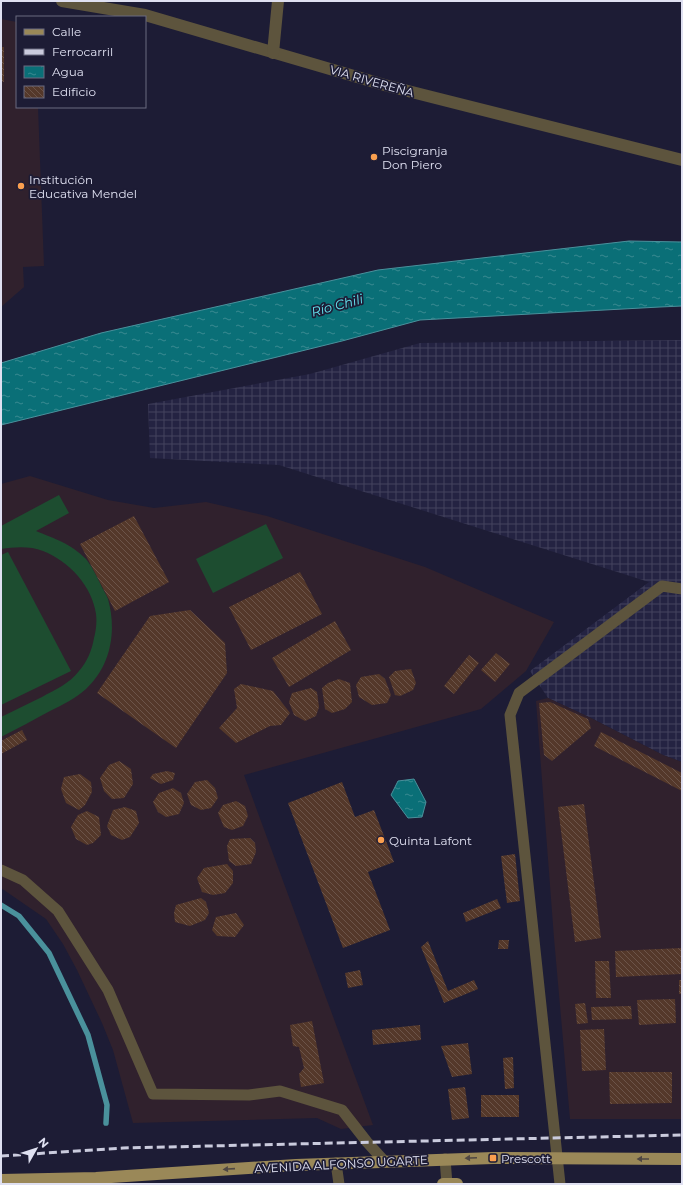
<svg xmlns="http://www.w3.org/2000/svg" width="683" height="1185" font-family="Montserrat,sans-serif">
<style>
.industrial{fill:url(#industrial-grid)}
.education{fill:#30212d}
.pitch{fill:#1d4d30}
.water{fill:url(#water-ripples);stroke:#4a919c}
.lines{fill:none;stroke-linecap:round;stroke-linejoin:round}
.stream{stroke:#4a919c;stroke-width:5.5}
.building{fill:url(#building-back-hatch)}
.lane{stroke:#5d543d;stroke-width:11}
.street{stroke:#5d543d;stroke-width:12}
.primary{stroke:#9a8858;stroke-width:12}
.rail{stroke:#cacbdd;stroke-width:3;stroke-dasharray:8 4;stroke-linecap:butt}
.oneway{fill:#4f4743}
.poi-dot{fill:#fa9f4f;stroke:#1d1c35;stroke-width:1.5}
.labels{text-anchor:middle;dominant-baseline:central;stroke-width:3.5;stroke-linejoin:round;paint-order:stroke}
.street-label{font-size:12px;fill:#dfe0f1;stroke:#1d1c35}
.poi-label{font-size:12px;fill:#dfe0f1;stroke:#1d1c35;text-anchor:start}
.water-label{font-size:13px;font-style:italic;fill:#65e3ef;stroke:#1d1c35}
</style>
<defs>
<pattern id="industrial-grid" width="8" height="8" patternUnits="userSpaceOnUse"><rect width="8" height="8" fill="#242342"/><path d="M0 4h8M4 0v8" fill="none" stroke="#43435e"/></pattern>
<pattern id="water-ripples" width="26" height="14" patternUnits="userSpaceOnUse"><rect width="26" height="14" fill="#0a6f77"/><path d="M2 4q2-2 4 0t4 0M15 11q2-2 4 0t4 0" fill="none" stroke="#398a91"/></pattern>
<pattern id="building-back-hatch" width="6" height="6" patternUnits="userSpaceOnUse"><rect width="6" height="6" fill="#54382a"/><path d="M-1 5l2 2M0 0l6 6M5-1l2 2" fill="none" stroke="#6c5449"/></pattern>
</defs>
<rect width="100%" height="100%" fill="#1d1c35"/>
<path class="industrial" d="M682,340V762L663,755L591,718L548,698L530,671L649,582L279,465L150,458L148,404L310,374L420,343Z"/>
<g class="education">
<path d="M1,19L17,22V107H38L44,266L23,267L24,287L1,307Z"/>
<path d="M30,476L108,500L154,508L206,502L267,516L425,567L554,622L526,671L481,709L244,775L373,1125L341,1129L317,1118L133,1123L113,1050L102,1023L77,970L63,944L46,919L1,888V484Z"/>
<path d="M548,698L591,718L663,755L682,762V1119H570L554,938L536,701Z"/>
</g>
<g class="pitch">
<path d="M59,495L69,513L36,531C55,539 70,543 86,559C91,565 96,575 100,583C102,588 106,594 108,599C117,631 111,666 86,689C75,699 62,705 50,711C33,720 17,729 1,737V717C15,710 28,704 42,697C56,689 69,684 79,671C87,662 92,650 94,638C96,631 97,622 96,614C92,586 69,561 43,551C30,546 15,547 1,549V526Z"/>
<path d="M266,524L283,558L213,593L196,559Z"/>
<path d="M8,552L71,671L1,705V555Z"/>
</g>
<g class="water">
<path d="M629,241L682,242V306L660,307L420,320L342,341L1,425V363L101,333L378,270Z"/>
<path d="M414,779L426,802L422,817L408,818L391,795L398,781Z"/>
</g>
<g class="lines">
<path class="stream" d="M1,905L19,916L49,953L88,1035L107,1105L106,1123"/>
</g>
<g class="building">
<path d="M1,47H4V82L1,81Z"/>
<path d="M134,516L169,582L115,611L80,544Z"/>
<path d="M300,572L322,614L251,650L229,607Z"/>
<path d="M190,610L225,643L227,673L176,748L97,693L150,616Z"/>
<path d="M335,621L351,650L289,687L272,658Z"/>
<path d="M496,653L510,664L495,682L481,670Z"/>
<path d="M469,655L479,663L454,694L444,686Z"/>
<path d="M411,669L416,683L413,690L400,696L395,695L389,677L395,671Z"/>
<path d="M379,674L385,679L391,695L387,703L372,705L359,697L356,685L361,677Z"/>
<path d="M339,679L350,683L352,702L345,709L332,713L325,709L322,688L328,683Z"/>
<path d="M241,684L273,691L290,713L281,725L270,726L236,743L219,728L237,708L234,689Z"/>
<path d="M311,688L317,692L319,707L316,716L305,721L294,715L289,702L292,693Z"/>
<path d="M550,702L588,719L591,728L552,761L544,755L539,703Z"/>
<path d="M22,730L27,740L1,754V741Z"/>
<path d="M601,732L682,773V791L594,746Z"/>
<path d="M119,761L131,769L133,784L124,798L112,799L104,791L100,778L109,765Z"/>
<path d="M167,771L175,773L173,780L161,784L150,778L153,774Z"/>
<path d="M80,774L91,782L92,792L85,805L79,810L66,803L61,789L64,777Z"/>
<path d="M207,780L215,788L218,798L211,808L201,810L191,805L187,794L195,782Z"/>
<path d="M342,782L355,817L374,810L394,862L368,872L390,930L343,948L288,803Z"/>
<path d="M173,788L181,793L184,803L179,814L166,817L158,812L153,802L159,793Z"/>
<path d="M236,801L245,806L248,816L243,826L232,830L224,827L218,813L223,805Z"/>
<path d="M584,804L601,938L575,942L558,807Z"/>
<path d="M125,807L136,811L139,823L130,837L122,840L111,835L107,826L113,810Z"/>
<path d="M87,811L99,817L101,835L93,843L87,845L76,839L71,827L78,815Z"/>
<path d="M250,838L255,843L256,852L251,864L236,866L229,861L227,846L230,839Z"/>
<path d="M515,854L520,901L507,903L501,856Z"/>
<path d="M227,864L233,871V883L225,893L213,895L202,892L197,878L204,868Z"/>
<path d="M201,898L206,902L209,913L205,920L190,926L175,922L174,913L176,905Z"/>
<path d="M497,899L501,908L466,922L463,913Z"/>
<path d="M236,913L244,925L235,937L217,936L212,930L216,917Z"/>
<path d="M499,940H509L508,949H498Z"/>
<path d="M428,941L448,991L474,980L478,989L444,1003L421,947Z"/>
<path d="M682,948V974L616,977L615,951Z"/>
<path d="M595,961H609L611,998H596Z"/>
<path d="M360,970L363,985L348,988L345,973Z"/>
<rect x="679" y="980" width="3" height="14"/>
<path d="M675,999L676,1023L639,1025L637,1000Z"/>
<path d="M585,1003L588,1023L577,1024L575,1004Z"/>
<path d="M631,1006L632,1019L592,1020L591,1007Z"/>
<path d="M312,1021L324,1083L301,1087L299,1074L304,1068L299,1047L293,1046L290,1025Z"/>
<path d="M420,1025L421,1040L373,1045L372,1030Z"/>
<path d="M604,1029L606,1070L582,1071L580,1030Z"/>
<path d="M468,1043L472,1074L452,1077L441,1046Z"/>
<path d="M513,1057L514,1088L505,1089L503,1058Z"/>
<path d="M609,1072H672V1103L610,1104Z"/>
<path d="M465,1087L469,1118L452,1120L448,1089Z"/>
<rect x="481" y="1095" width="38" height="22"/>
</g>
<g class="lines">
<g class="lane">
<path d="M1,870L23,880L58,911L108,990L153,1094L249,1095L280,1091L342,1110L367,1142L385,1162"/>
<path d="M445,1159L447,1184"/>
<path d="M336,1163L339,1184"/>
<path d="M560,1184L510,715L519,693L662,586L682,589"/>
</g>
<g class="street">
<path d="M62,1L145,15L388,86L682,160"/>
<path d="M273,53L278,1"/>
</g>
<g class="primary">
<path d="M1,1180L96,1178L296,1165L493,1158L682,1159"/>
<path d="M443,1184H457"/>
</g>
<path class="rail" d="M1,1156L123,1148L682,1135"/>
</g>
<defs><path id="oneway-solid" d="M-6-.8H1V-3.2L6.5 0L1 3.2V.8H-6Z"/></defs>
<g class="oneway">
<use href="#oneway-solid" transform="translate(471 1158) rotate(178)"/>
<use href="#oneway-solid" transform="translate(643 1159) rotate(-180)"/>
<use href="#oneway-solid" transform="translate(229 1169) rotate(176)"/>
</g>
<g class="poi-dot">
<circle cx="374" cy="157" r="4"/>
<circle cx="21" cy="186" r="4"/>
<circle cx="381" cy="840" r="4"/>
<rect x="489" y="1154" width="8" height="8" rx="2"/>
</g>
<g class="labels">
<g class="street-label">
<text transform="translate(372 81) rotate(16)">VIA RIVEREÑA</text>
<text transform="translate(341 1164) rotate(-3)">AVENIDA ALFONSO UGARTE</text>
</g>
<g class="poi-label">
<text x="382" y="150">Piscigranja<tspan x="382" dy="14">Don Piero</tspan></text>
<text x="29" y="179">Institución<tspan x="29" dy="14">Educativa Mendel</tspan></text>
<text x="389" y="840">Quinta Lafont</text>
<text x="501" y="1158">Prescott</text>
</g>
<g class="water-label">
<text transform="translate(337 305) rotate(-15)">Río Chili</text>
</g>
</g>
<rect width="683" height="1185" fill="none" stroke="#dfe0f1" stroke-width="4"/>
<rect x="16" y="16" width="130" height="92" fill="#1d1c35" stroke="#6b6a80"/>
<rect x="24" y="29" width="20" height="6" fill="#9a8858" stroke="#6b6a80"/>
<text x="52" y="36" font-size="12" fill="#dfe0f1">Calle</text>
<rect x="24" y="49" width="20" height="6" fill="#cacbdd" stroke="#6b6a80"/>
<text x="52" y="56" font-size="12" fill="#dfe0f1">Ferrocarril</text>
<rect x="24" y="66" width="20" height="12" fill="url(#water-ripples)" stroke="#6b6a80"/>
<text x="52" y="76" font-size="12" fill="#dfe0f1">Agua</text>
<rect x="24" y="86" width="20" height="12" fill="url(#building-back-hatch)" stroke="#6b6a80"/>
<text x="52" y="96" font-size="12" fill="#dfe0f1">Edificio</text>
<g transform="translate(36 1149) rotate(51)" stroke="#1d1c35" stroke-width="3" paint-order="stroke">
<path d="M0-3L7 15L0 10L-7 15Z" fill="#dfe0f1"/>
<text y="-6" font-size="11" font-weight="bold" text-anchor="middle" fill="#dfe0f1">N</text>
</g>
</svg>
